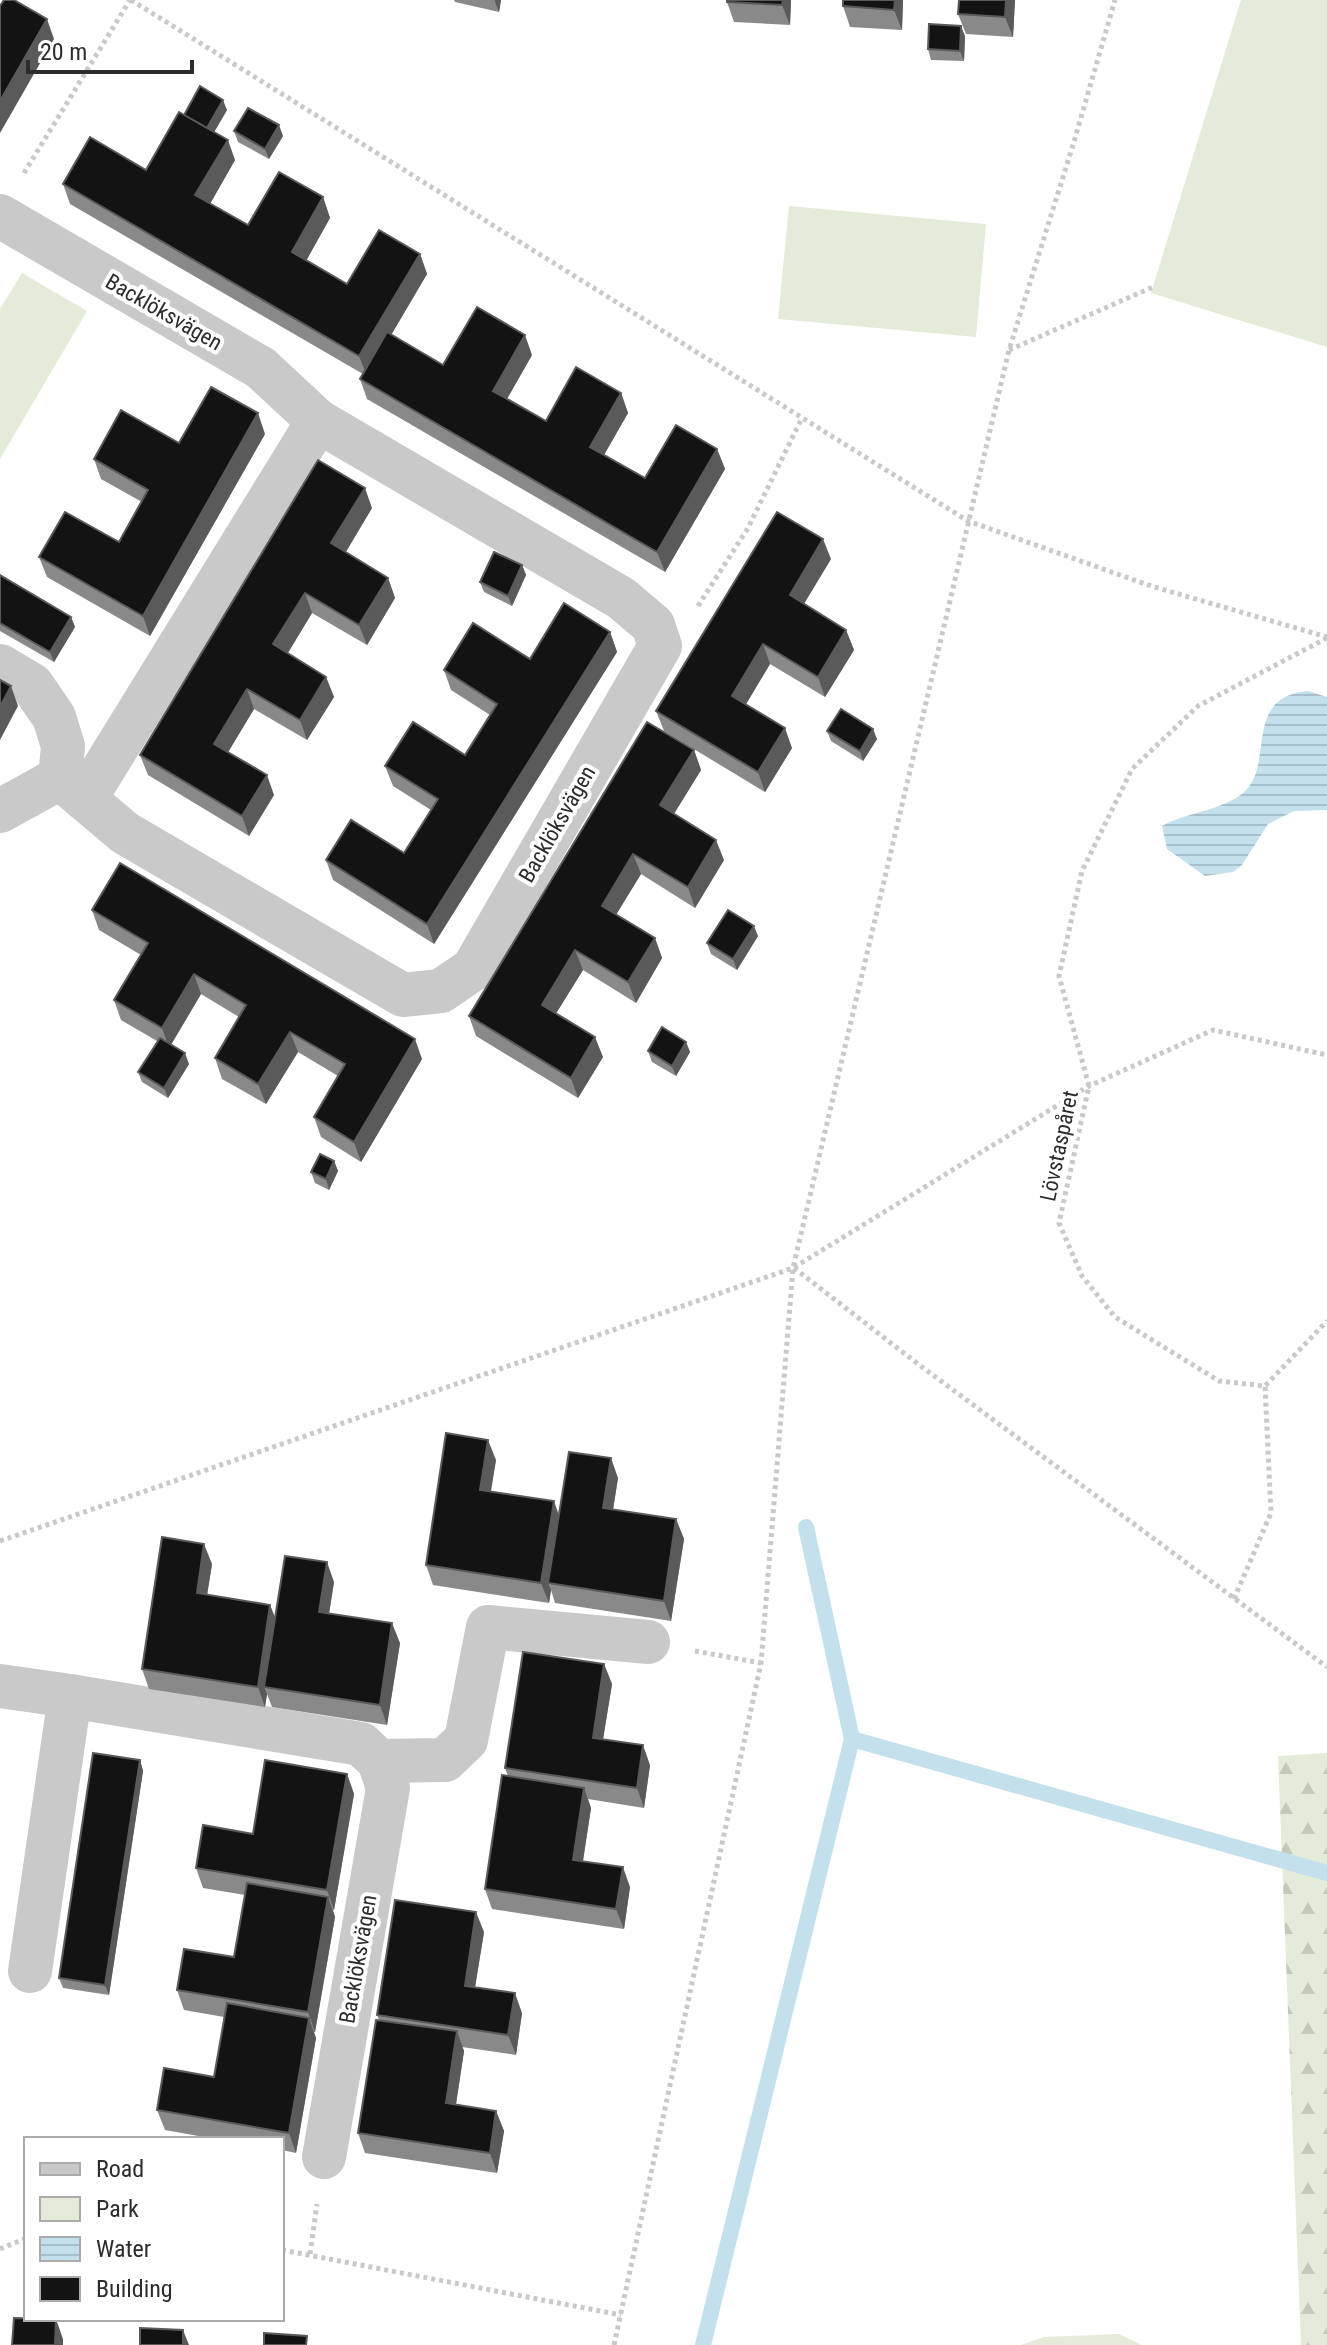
<svg xmlns="http://www.w3.org/2000/svg" width="1327" height="2345" font-family="'Roboto Condensed',sans-serif">
<style>
.grass{fill:url(#grass-tufts)}
.forest{fill:url(#forest-firs)}
.park{fill:#e4ebd8}
.water{fill:url(#water-rules)}
.lines{fill:none;stroke-linecap:round;stroke-linejoin:round}
.stream{stroke:#c3e0ec;stroke-width:16}
.path{stroke:#c9c9c9;stroke-width:5;stroke-dasharray:4 4;stroke-linecap:butt}
.minor{stroke:#c9c9c9;stroke-width:44}
.wall{fill:#898989}
.shaded-wall{fill:#5a5a5a}
.building{fill:#131313;stroke:#5a5a5a;stroke-width:2}
.labels{text-anchor:middle;dominant-baseline:central;stroke-width:8;stroke-linejoin:round;paint-order:stroke}
.street-label{font-size:22px;fill:#2c2c2c;stroke:#fff}
</style>
<defs>
<pattern id="grass-tufts" width="24" height="20" patternUnits="userSpaceOnUse" patternTransform="scale(2)"><rect width="24" height="20" fill="#e4ebd8"/><path d="M3 7l-1-3M5 7V3M7 7l1-3M15 17l-1-3M17 17v-4M19 17l1-3" fill="none" stroke="#c4caba"/></pattern>
<pattern id="forest-firs" width="22" height="20" patternUnits="userSpaceOnUse" patternTransform="scale(2)"><rect width="22" height="20" fill="#e4ebd8"/><path d="M5 1l3.5 6h-7zM16 11l3.5 6h-7z" fill="#c4caba"/></pattern>
<pattern id="water-rules" width="6" height="5" patternUnits="userSpaceOnUse" patternTransform="scale(2)"><rect width="6" height="5" fill="#c3e0ec"/><path d="M0 2.5h6" fill="none" stroke="#a8c0cb"/></pattern>
</defs>
<rect width="100%" height="100%" fill="#fff"/>
<path class="grass" d="M1119,2334L1142,2345H1021L1044,2337Z"/>
<path class="forest" d="M1327,1753V2345H1301L1278,1756Z"/>
<g class="park">
<path d="M1241,0H1327V347L1151,293Z"/>
<path d="M789,206L986,224L976,337L778,319Z"/>
<path d="M22,273L87,311L0,459V309Z"/>
</g>
<path class="water" d="M1308,691L1327,697V810L1294,811L1268,824L1242,865L1233,872L1205,876L1167,849L1162,826C1187,812 1221,811 1243,793C1276,766 1241,697 1308,691Z"/>
<g class="lines">
<g class="stream">
<path d="M852,1739L1327,1873"/>
<path d="M703,2345L852,1739L806,1527"/>
</g>
<g class="path">
<path d="M131,0L968,521L1151,586L1327,637"/>
<path d="M24,173L130,0"/>
<path d="M1009,350L1153,287"/>
<path d="M698,606L748,528L802,418"/>
<path d="M1327,638L1198,706L1132,769L1082,871L1059,976L1089,1086L1059,1223L1082,1276L1115,1317L1219,1381L1265,1386L1327,1321"/>
<path d="M794,1268L918,1364L1327,1667"/>
<path d="M0,1541L793,1268L1089,1086L1213,1030L1327,1055"/>
<path d="M1234,1599L1271,1513L1265,1386"/>
<path d="M695,1651L761,1663"/>
<path d="M0,2249L26,2238"/>
<path d="M282,2250L621,2315"/>
<path d="M310,2254L317,2204"/>
<path d="M614,2345L761,1663L793,1268L1009,350L1073,145L1115,0"/>
</g>
<g class="minor">
<path d="M0,216L261,368L318,421L621,598L653,625L660,646L473,969L441,991L403,995L125,833L60,778"/>
<path d="M0,666L32,685L54,717L63,746L60,778"/>
<path d="M85,799L318,421"/>
<path d="M0,811L60,778"/>
<path d="M0,1686L70,1696L30,1971"/>
<path d="M70,1696L361,1744L379,1761L388,1788L324,2157"/>
<path d="M379,1761L445,1760L466,1740L488,1627L648,1642"/>
</g>
</g>
<g class="wall">
<path d="M454,0H501L499,12L455,2Z"/>
<path d="M791,0L790,25L734,22L727,2Z"/>
<path d="M843,0H903L902,30L850,27L843,6Z"/>
<path d="M1015,0L1013,37L966,34L958,14Z"/>
<path d="M965,36L964,61L931,60L928,49Z"/>
<path d="M227,110L214,132L235,160L210,204L248,225L323,197L330,218L306,260L347,284L420,254L427,274L391,335L443,365L532,355L507,399L546,421L621,393L628,413L604,455L645,478L717,449L725,469L665,572L367,399L360,379L363,374L70,204L63,184L146,170L184,115Z"/>
<path d="M234,131L283,136L269,159L238,142Z"/>
<path d="M265,434L150,636L47,577L39,557L119,542L142,502L101,479L94,459L179,443Z"/>
<path d="M372,508L346,552L388,578L395,598L367,645L312,613L288,653L326,677L334,697L307,740L254,709L228,752L274,795L249,836L148,775L140,755Z"/>
<path d="M831,559L804,604L846,630L854,650L825,697L770,664L746,704L792,748L765,792L664,731L656,711Z"/>
<path d="M522,565L526,575L512,606L484,592L480,582Z"/>
<path d="M0,575L71,617L75,627L54,662L0,631Z"/>
<path d="M610,632L617,652L434,944L333,880L326,860L404,853L431,810L393,786L385,766L465,755L490,715L451,690L444,670L530,659Z"/>
<path d="M827,731L877,739L863,761L831,741Z"/>
<path d="M694,750L701,770L674,814L724,860L695,908L641,874L616,915L655,938L662,958L636,1003L583,970L556,1013L603,1057L578,1098L476,1036L469,1016Z"/>
<path d="M92,910L422,1059L361,1162L321,1137L314,1117L338,1076L298,1052L266,1104L222,1079L215,1058L239,1017L201,994L171,1045L189,1064L168,1098L142,1082L138,1072L157,1041L121,1020L114,1000L141,955L99,930Z"/>
<path d="M758,936L737,970L711,954L707,943Z"/>
<path d="M686,1042L690,1052L676,1076L652,1062L648,1051Z"/>
<path d="M334,1161L338,1171L329,1190L315,1183L311,1172Z"/>
<path d="M496,1460L490,1491L559,1515L618,1478L613,1510L676,1519L684,1539L671,1621L555,1603L551,1590L549,1603L433,1585L426,1565Z"/>
<path d="M212,1564L207,1595L270,1605L275,1618L334,1582L329,1614L400,1643L387,1725L272,1707L267,1694L265,1707L149,1689L142,1669Z"/>
<path d="M604,1664L612,1684L603,1739L650,1765L644,1808L588,1799L591,1808L583,1861L630,1887L624,1929L492,1909L485,1889L508,1776L505,1768Z"/>
<path d="M140,1760L143,1771L109,1995L63,1988L59,1978Z"/>
<path d="M347,1774L354,1794L334,1910H333L335,1917L315,2032H314L316,2038L296,2153L282,2150V2139H215L165,2130L157,2110L214,2077L224,2017L184,2010L177,1990L234,1957L245,1895L203,1888L196,1868L253,1834Z"/>
<path d="M484,1932L475,1987L522,2013L516,2055L462,2047L464,2051L456,2105L496,2111L504,2131L497,2173L365,2153L358,2133L379,2020L377,2015Z"/>
</g>
<g class="shaded-wall">
<path d="M495,0H501L499,12L495,2Z"/>
<path d="M783,0H791L790,25L782,5Z"/>
<path d="M895,0H903L902,30L894,10Z"/>
<path d="M1006,0H1015L1013,37L1005,17Z"/>
<path d="M47,19L54,39L0,133V101Z"/>
<path d="M961,26L965,36L964,61L960,51Z"/>
<path d="M223,100L227,110L209,141L206,131Z"/>
<path d="M279,125L283,136L269,159L265,149Z"/>
<path d="M228,140L235,160L203,216L195,195Z"/>
<path d="M323,197L330,218L300,272L292,252Z"/>
<path d="M420,254L427,274L367,376L359,356Z"/>
<path d="M525,335L532,355L500,411L493,391Z"/>
<path d="M621,393L628,413L597,467L590,447Z"/>
<path d="M258,413L265,434L150,636L143,616Z"/>
<path d="M717,449L725,469L665,572L657,552Z"/>
<path d="M365,488L372,508L339,563L331,543Z"/>
<path d="M823,539L831,559L797,615L790,595Z"/>
<path d="M522,565L526,575L512,606L508,596Z"/>
<path d="M388,578L395,598L367,645L359,625Z"/>
<path d="M305,593L312,613L281,664L273,644Z"/>
<path d="M71,617L75,627L54,662L50,652Z"/>
<path d="M846,630L854,650L825,697L818,677Z"/>
<path d="M610,632L617,652L434,944L427,924Z"/>
<path d="M763,644L770,664L739,716L732,696Z"/>
<path d="M326,677L334,697L307,740L300,720Z"/>
<path d="M11,686L18,706L0,740V707Z"/>
<path d="M247,689L254,709L221,764L214,744Z"/>
<path d="M785,728L792,748L765,792L758,772Z"/>
<path d="M873,729L877,739L863,761L860,751Z"/>
<path d="M694,750L701,770L667,825L660,805Z"/>
<path d="M267,775L274,795L249,836L242,816Z"/>
<path d="M716,840L724,860L695,908L688,887Z"/>
<path d="M633,854L641,874L609,926L602,906Z"/>
<path d="M754,926L758,936L737,970L733,959Z"/>
<path d="M655,938L662,958L636,1003L628,982Z"/>
<path d="M575,950L583,970L549,1025L542,1005Z"/>
<path d="M194,974L201,994L169,1048L162,1028Z"/>
<path d="M290,1032L298,1052L266,1104L258,1084Z"/>
<path d="M595,1037L603,1057L578,1098L571,1078Z"/>
<path d="M415,1039L422,1059L361,1162L354,1142Z"/>
<path d="M686,1042L690,1052L676,1076L672,1066Z"/>
<path d="M185,1053L189,1064L168,1098L164,1088Z"/>
<path d="M334,1161L338,1171L329,1190L326,1179Z"/>
<path d="M488,1440L496,1460L488,1510L480,1490Z"/>
<path d="M611,1458L618,1478L610,1528L603,1508Z"/>
<path d="M554,1501L561,1521L548,1583L551,1590L549,1603L541,1583Z"/>
<path d="M676,1519L684,1539L671,1621L664,1601Z"/>
<path d="M204,1544L212,1564L204,1614L197,1593Z"/>
<path d="M327,1562L334,1582L326,1632L319,1612Z"/>
<path d="M270,1605L278,1625L264,1687L267,1694L265,1707L258,1687Z"/>
<path d="M392,1623L400,1643L387,1725L380,1705Z"/>
<path d="M604,1664L612,1684L600,1758L593,1738Z"/>
<path d="M643,1745L650,1765L644,1808L637,1788Z"/>
<path d="M140,1760L143,1771L109,1995L105,1985Z"/>
<path d="M347,1774L354,1794L334,1910L327,1890Z"/>
<path d="M584,1788L591,1808L580,1880L573,1860Z"/>
<path d="M623,1867L630,1887L624,1929L616,1909Z"/>
<path d="M328,1897L335,1917L315,2032L308,2012Z"/>
<path d="M476,1912L484,1932L472,2006L465,1986Z"/>
<path d="M515,1993L522,2013L516,2055L508,2035Z"/>
<path d="M309,2018L316,2038L296,2153L289,2133Z"/>
<path d="M457,2031L464,2051L453,2123L446,2103Z"/>
<path d="M496,2111L504,2131L497,2173L490,2153Z"/>
<path d="M56,2319L63,2339V2345H55Z"/>
<path d="M183,2330L189,2345H183Z"/>
</g>
<g class="building">
<path d="M4,0H14L47,19L0,101V6Z"/>
<path d="M727,0H783L782,5L727,2Z"/>
<path d="M843,0H895L894,10L843,6Z"/>
<path d="M959,0H1006L1005,17L958,14Z"/>
<path d="M929,24L961,26L960,51L928,49Z"/>
<path d="M200,86L223,100L207,128L184,115Z"/>
<path d="M248,108L279,125L265,149L234,131Z"/>
<path d="M179,112L228,140L195,195L248,225L279,172L323,197L292,252L347,284L379,230L420,254L359,356L63,184L90,137L146,170Z"/>
<path d="M477,307L525,335L493,391L546,421L576,367L621,393L590,447L645,478L676,425L717,449L657,552L360,379L387,332L443,365Z"/>
<path d="M211,387L258,413L143,616L39,557L65,512L119,542L148,490L94,459L121,410L179,443Z"/>
<path d="M318,460L365,488L331,543L388,578L359,625L305,593L273,644L326,677L300,720L247,689L214,744L267,775L242,816L140,755Z"/>
<path d="M777,512L823,539L790,595L846,630L818,677L763,644L732,696L785,728L758,772L656,711Z"/>
<path d="M494,552L522,565L508,596L480,582Z"/>
<path d="M0,575L71,617L50,652L0,623Z"/>
<path d="M564,603L610,632L427,924L326,860L351,820L404,853L438,799L385,766L413,722L465,755L497,704L444,670L473,623L530,659Z"/>
<path d="M0,680L11,686L0,707Z"/>
<path d="M841,709L873,729L860,751L827,731Z"/>
<path d="M647,722L694,750L660,805L716,840L688,887L633,854L602,906L655,938L628,982L575,950L542,1005L595,1037L571,1078L469,1016Z"/>
<path d="M120,863L415,1039L354,1142L314,1117L345,1064L290,1032L258,1084L215,1058L246,1005L194,974L162,1028L114,1000L148,943L92,910Z"/>
<path d="M728,910L754,926L733,959L707,943Z"/>
<path d="M662,1027L686,1042L672,1066L648,1051Z"/>
<path d="M160,1038L185,1053L164,1088L138,1072Z"/>
<path d="M320,1154L334,1161L326,1179L311,1172Z"/>
<path d="M446,1433L488,1440L480,1490L554,1501L541,1583L426,1565Z"/>
<path d="M569,1452L611,1458L603,1508L676,1519L664,1601L548,1583Z"/>
<path d="M162,1537L204,1544L197,1593L270,1605L258,1687L142,1669Z"/>
<path d="M285,1556L327,1562L319,1612L392,1623L380,1705L264,1687Z"/>
<path d="M523,1652L604,1664L593,1738L643,1745L637,1788L505,1768Z"/>
<path d="M93,1753L140,1760L105,1985L59,1978Z"/>
<path d="M265,1760L347,1774L327,1890L196,1868L203,1825L253,1834Z"/>
<path d="M502,1775L584,1788L573,1860L623,1867L616,1909L485,1889Z"/>
<path d="M247,1883L328,1897L308,2012L177,1990L184,1949L234,1957Z"/>
<path d="M395,1900L476,1912L465,1986L515,1993L508,2035L377,2015Z"/>
<path d="M227,2003L309,2018L289,2133L157,2110L164,2068L214,2077Z"/>
<path d="M376,2020L457,2031L446,2103L496,2111L490,2153L358,2133Z"/>
<path d="M14,2318L56,2319L55,2345H12Z"/>
<path d="M140,2328L183,2330V2345H140Z"/>
<path d="M264,2333L307,2336L306,2345H264Z"/>
</g>
<g class="labels">
<g class="street-label">
<text transform="translate(164 312) rotate(30)">Backlöksvägen</text>
<text transform="translate(557 824) rotate(-60)">Backlöksvägen</text>
<text transform="translate(1059 1146) rotate(-78)">Lövstaspåret</text>
<text transform="translate(358 1959) rotate(-80)">Backlöksvägen</text>
</g>
</g>
<rect x="24" y="2137" width="260" height="184" fill="#ffffff" stroke="#ababab" stroke-width="2"/>
<rect x="40" y="2163" width="40" height="12" fill="#c9c9c9" stroke="#ababab" stroke-width="2"/>
<text x="96" y="2177" font-size="24" fill="#2c2c2c">Road</text>
<rect x="40" y="2197" width="40" height="24" fill="#e4ebd8" stroke="#ababab" stroke-width="2"/>
<text x="96" y="2217" font-size="24" fill="#2c2c2c">Park</text>
<rect x="40" y="2237" width="40" height="24" fill="url(#water-rules)" stroke="#ababab" stroke-width="2"/>
<text x="96" y="2257" font-size="24" fill="#2c2c2c">Water</text>
<rect x="40" y="2277" width="40" height="24" fill="#131313" stroke="#ababab" stroke-width="2"/>
<text x="96" y="2297" font-size="24" fill="#2c2c2c">Building</text>
<path d="M28 60v12h164v-12" fill="none" stroke="#2c2c2c" stroke-width="4"/>
<text x="40" y="60" font-size="24" fill="#2c2c2c" stroke="#ffffff" stroke-width="6" paint-order="stroke">20 m</text>
</svg>
